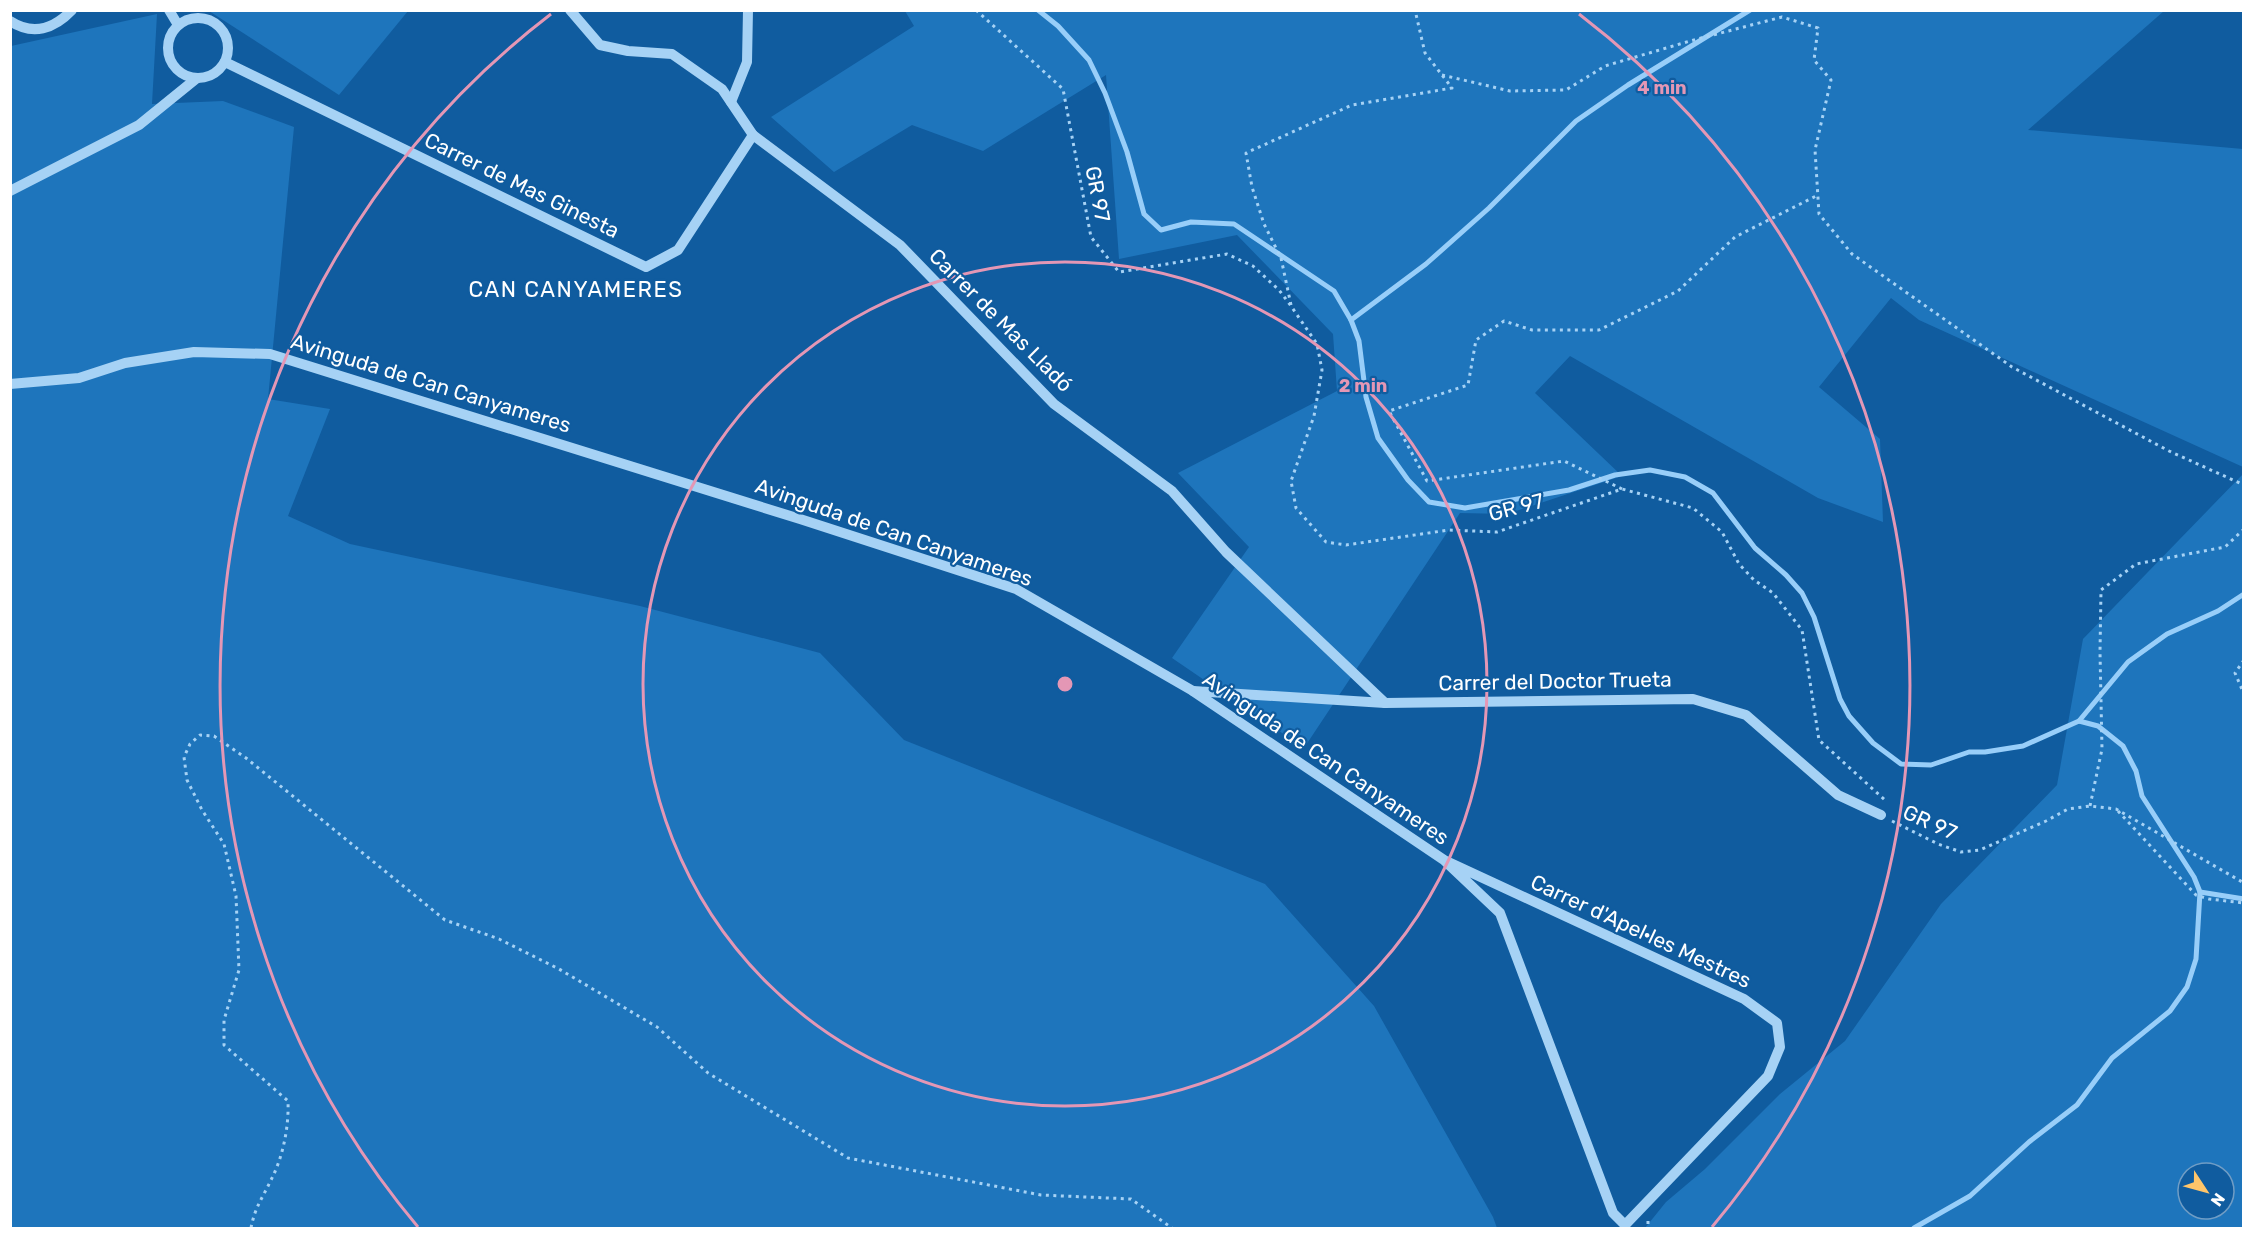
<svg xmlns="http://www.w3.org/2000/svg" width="2254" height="1239" font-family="Rubik,sans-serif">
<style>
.green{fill:#1e75bc;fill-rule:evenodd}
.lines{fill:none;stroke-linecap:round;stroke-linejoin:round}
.stream{stroke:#98cef9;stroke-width:5}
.path{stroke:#a6d2f5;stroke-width:3;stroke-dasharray:3 4.5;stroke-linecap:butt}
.minor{stroke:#a6d2f5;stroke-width:10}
.ring{fill:none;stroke:#e497b5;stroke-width:3}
.labels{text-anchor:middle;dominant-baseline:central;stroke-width:4.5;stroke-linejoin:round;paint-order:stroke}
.street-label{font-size:21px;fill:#fff;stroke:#105c9f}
.neighbourhood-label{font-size:22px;letter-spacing:1.5px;fill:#fff;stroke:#105c9f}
.centre{fill:#e497b5;stroke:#105c9f;stroke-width:3}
.ring-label{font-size:18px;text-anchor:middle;font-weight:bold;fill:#e497b5;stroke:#105c9f;stroke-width:4.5;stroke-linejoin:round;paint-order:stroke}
</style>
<rect width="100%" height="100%" fill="#105c9f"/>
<g class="green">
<path d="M209,11L408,10V11L339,95Z"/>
<path d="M905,11H2164L2028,130L2243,149V467L1919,320L1891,298L1819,387L1880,439L1883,522L1818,498L1570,356L1535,393L1622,476L1507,514L1460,513L1304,748L1172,658L1249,547L1178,473L1337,391L1333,334L1237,235L1119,259L1106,75L983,151L912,125L834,172L771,117L914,26Z"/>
<path d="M157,14L152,104L223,101L294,127L268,399L330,409L288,516L350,544L640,606L820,653L904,740L1265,884L1374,1006L1493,1217L1497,1228H11V46Z"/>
<path d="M2243,474V1228H1645L1666,1202L1705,1169L1780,1094L1845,1041L1941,904L2057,785L2083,639ZM2188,1173H2224V1209H2188Z"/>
</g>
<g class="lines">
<g class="stream">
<path d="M1038,10L1058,26L1089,60L1105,93L1127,152L1144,214L1161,230L1191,222L1234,224L1334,291L1351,320L1359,341L1366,397L1378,438L1408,480L1429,502L1465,508L1569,490L1615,475L1650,470L1685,477L1713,493L1755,548L1786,575L1802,593L1814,617L1840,699L1849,716L1873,743L1901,764L1931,765L1969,752H1985L2023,746L2079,721L2098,726L2123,746L2136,771L2142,796L2194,877L2200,892L2244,899"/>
<path d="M1351,320L1426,264L1489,208L1576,121L1628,85L1750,10"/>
<path d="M2079,721L2128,662L2167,634L2218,611L2244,594"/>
<path d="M1914,1228L1970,1196L2029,1142L2077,1105L2112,1058L2170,1011L2187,987L2196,959L2200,892"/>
</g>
<g class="path">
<path d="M976,10L1063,89L1091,237L1119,272L1227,254L1253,266L1279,290L1291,306L1317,344L1322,370L1314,416L1291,481L1296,508L1326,542L1346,545L1449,530L1497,532L1622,489L1693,508L1722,532L1739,564L1754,580L1773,593L1802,630L1819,740L1886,801"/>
<path d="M1442,75L1510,91L1566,90L1605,66L1690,41L1782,17L1818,28L1814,60L1831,80L1815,150L1819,214L1852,254L2012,367L2169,451L2244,485"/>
<path d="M1291,305L1281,258L1264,224L1252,187L1246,153L1352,105L1452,88L1425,53L1415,10"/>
<path d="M1622,489L1564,461L1427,481L1389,411L1468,385L1476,340L1504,321L1532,330H1599L1678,291L1735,237L1818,195"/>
<path d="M2244,660L2235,673L2244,694"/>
<path d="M2090,806L2102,749L2100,652L2101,590L2136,564L2225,547L2244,529"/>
<path d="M2118,811L2196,895L2209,899L2244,903"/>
<path d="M1892,821L1938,844L1961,852L1980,850L2046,821L2068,809L2090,806L2116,809L2244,883"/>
<path d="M1648,1221V1228"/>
<path d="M251,1228C255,1207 262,1199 271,1180C283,1157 289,1127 288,1101L224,1045V1020L239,970L236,896L224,844L202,810L187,780L184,757L190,744L200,735L214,736L246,758L445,920L499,939L559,969L657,1027L708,1073L848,1158L1041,1195L1131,1199L1172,1228"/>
</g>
<g class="minor">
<path d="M169,10L178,25"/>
<path d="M570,10L600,45L628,51L672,54L722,89L753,135L900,245L1054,404L1172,491L1226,552L1385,703"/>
<circle cx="198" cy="48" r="30"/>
<path d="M10,21C33,36 54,29 72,10"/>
<path d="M225,62L646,267L678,250L753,135"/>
<path d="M731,102L747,62L748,10"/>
<path d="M10,191L139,125L197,78"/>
<path d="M10,384L79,378L125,363L194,352L270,354L800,519L1016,589L1193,691L1444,860L1500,913L1613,1213L1625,1225L1768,1076L1780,1047L1777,1023L1744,999L1444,860"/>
<path d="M1193,691L1385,703L1693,699L1746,715L1838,795L1881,815"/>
</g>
</g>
<g class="ring">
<circle cx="1065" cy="684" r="422"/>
<path d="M418 1227A844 844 0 0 1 551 14M1579 14A844 844 0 0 1 1712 1227"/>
</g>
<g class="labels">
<g class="street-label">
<text transform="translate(522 185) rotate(26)">Carrer de Mas Ginesta</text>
<text transform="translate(1098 194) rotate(79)">GR 97</text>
<text transform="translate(1001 320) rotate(45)">Carrer de Mas Lladó</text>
<text transform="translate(431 383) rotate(17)">Avinguda de Can Canyameres</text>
<text transform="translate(1516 507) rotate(-15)">GR 97</text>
<text transform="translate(894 532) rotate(19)">Avinguda de Can Canyameres</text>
<text transform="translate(1555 681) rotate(-1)">Carrer del Doctor Trueta</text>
<text transform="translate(1326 758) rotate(34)">Avinguda de Can Canyameres</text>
<text transform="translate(1930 822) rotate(24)">GR 97</text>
<text transform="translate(1641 931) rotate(25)">Carrer d'Apel·les Mestres</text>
</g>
<g class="neighbourhood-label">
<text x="576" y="289">CAN CANYAMERES</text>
</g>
</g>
<circle cx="1065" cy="684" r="9" class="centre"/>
<g class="ring-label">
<text x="1662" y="94">4 min</text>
<text x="1363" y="392">2 min</text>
</g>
<rect width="2254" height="1239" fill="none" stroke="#ffffff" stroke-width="24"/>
<g transform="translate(2206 1191) rotate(126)"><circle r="28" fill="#105c9f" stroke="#709dc5" stroke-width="1.5"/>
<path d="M0-4.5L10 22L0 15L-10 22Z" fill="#ffc56a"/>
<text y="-9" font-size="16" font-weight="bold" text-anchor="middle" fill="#ffffff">N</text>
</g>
</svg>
